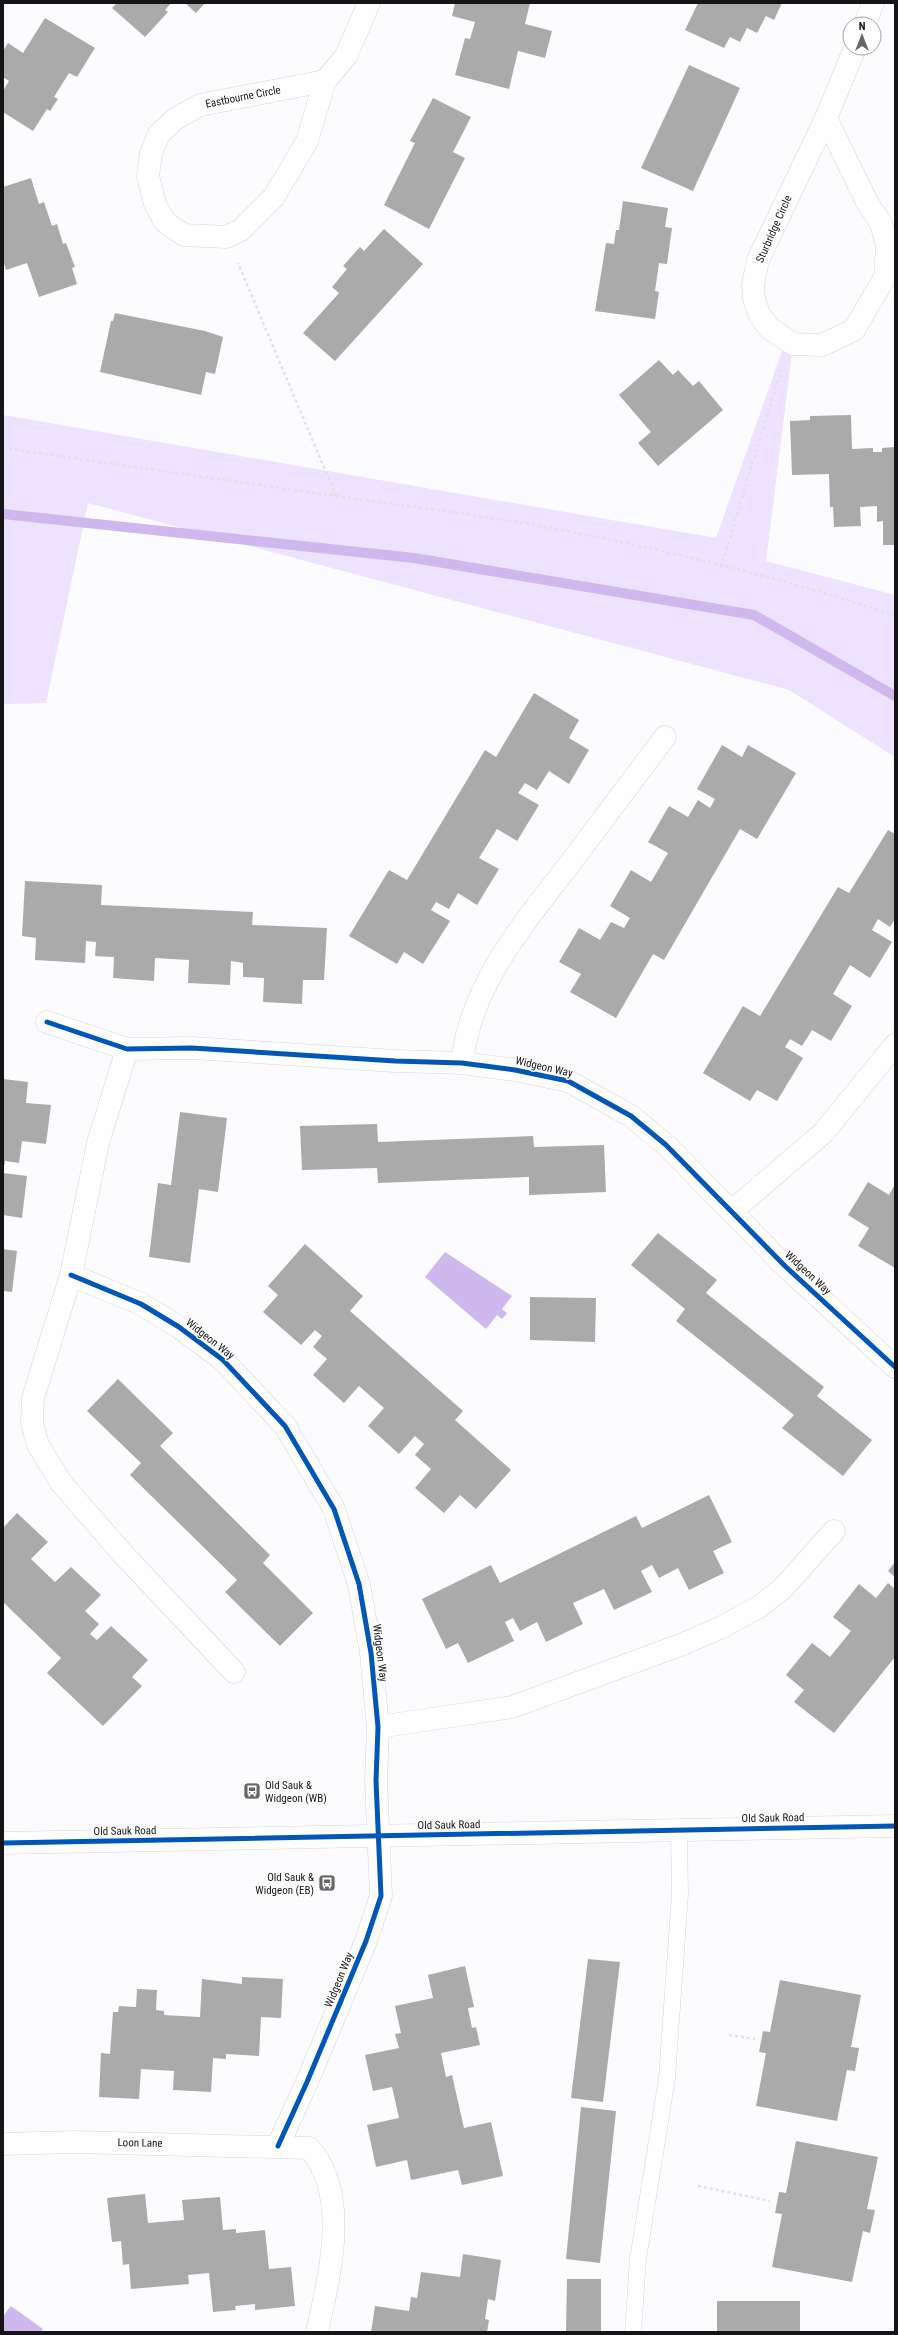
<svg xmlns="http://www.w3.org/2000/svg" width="898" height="2335" font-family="'Roboto Condensed',sans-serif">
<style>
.green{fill:#ede2ff}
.water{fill:#ceb8ee}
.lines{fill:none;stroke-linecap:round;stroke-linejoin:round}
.stream{stroke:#ceb8ee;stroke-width:10}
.building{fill:#aaaaab}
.lane-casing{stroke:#d5d4d6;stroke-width:17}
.street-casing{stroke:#d5d4d6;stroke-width:23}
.secondary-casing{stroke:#d5d4d6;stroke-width:23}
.path{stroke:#e2e1e2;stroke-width:2.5;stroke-dasharray:3 3;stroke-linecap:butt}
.lane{stroke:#fffeff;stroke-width:16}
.street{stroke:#fffeff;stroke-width:22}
.secondary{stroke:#fffeff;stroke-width:22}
.cycleway-casing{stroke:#fff;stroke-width:8}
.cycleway{stroke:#0057b8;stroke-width:5}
.labels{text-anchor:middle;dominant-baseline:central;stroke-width:3;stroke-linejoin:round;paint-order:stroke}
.street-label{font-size:11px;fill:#151416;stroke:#fff}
.poi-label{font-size:11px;fill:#151416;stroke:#fff;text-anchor:start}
</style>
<rect width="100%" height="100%" fill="#fcfbfe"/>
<path class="green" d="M786,340L793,344L766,561L895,595V757L789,690L88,503L46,703L3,704V415L716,538Z"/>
<g class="water">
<path d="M445,1252L512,1296L502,1309L507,1313L502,1319L497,1315L486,1329L425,1277Z"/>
<path d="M11,2306L43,2329L41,2332H3V2316Z"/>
</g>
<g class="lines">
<path class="stream" d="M3,514L414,558L754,615L895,696"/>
</g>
<g class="building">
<path d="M117,3H171L165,10L168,12L145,37L112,8Z"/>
<path d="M185,3H205L196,13Z"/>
<path d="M455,3H530L525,24L552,31L545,58L518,51L509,89L455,75L465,38L470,39L475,22L452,16Z"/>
<path d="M698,3H782L774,20L766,16L757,33L747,28L740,42L730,37L724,48L685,30Z"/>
<path d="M45,18L95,48L77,77L69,73L54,97L58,99L50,111L47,109L33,131L3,112V91L9,81L3,77V51L8,43L23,53Z"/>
<path d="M689,65L740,88L693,191L641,168Z"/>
<path d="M433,98L471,117L453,152L465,158L429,229L384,205L415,143L410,141Z"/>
<path d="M31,178L39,204L44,202L52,226L57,224L63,244L66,243L75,267L72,268L77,284L39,297L27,263L6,270L3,260V187Z"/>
<path d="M623,201L668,208L665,227L672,228L667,264L659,263L655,291L659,292L655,319L595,311L606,243L614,244L616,230H619Z"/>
<path d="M384,229L423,264L335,361L303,333L339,293L332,287L347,269L343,266L360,247L364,251Z"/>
<path d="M115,313L205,331L223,337L215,374L206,372L201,395L100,372L111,321H113Z"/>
<path d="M659,360L673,375L678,370L693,386L699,381L723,410L658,466L638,443L651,432L619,395Z"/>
<path d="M851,415L852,449L873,448V452H882V448L895,447V545H883V521L877,522V506L860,507L861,526L834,527L833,507H830L829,474L792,475L790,421L810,420V416Z"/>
<path d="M534,693L579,720L569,738L589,750L569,784L549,771L537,790L525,783L518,793L539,805L517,841L497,829L479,858L499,869L477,905L458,893L449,909L436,902L431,910L450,921L423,964L404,952L397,964L349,936L389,870L407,880L485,750L496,757Z"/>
<path d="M722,745L742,757L748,745L796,773L757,839L740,829L664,960L653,954L616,1018L570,992L581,974L559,962L579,928L600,940L611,922L624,928L630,918L610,906L631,870L651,882L668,853L648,842L669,806L688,817L698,800L710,808L715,799L697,789Z"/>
<path d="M888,830L895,834V919L890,927L878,919L872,930L892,942L870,978L850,965L833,994L852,1006L831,1041L812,1030L802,1046L790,1039L785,1047L803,1058L777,1101L757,1090L750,1101L703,1073L743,1006L760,1016L838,887L849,893Z"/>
<path d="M25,881L102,885L101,905L253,912L252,925L327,928L324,980H303L302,1004L263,1002L264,978L243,977V963L231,961L230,985L188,983L189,960L155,958L154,981L113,978L114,957L95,956L96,942L86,941L85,963L35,960L36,938L22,936Z"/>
<path d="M3,1079L28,1082L26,1103L51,1105L46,1144L22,1141L19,1163L5,1161L4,1168Z"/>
<path d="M180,1112L227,1118L218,1192L199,1189L190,1263L149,1257L158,1183L171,1185Z"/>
<path d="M377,1124L378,1142L533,1136L534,1147L604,1145L606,1192L529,1195V1177L378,1183L377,1168L302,1170L300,1126Z"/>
<path d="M3,1173L27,1176L22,1218L3,1215Z"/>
<path d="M868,1182L889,1195L895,1184V1268L858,1246L869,1228L848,1215Z"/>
<path d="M658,1233L717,1280L706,1293L824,1387L817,1396L872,1440L843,1476L782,1428L794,1415L676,1321L685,1309L631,1265Z"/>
<path d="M305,1244L363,1296L350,1311L463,1411L455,1420L511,1470L476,1509L460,1495L444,1513L415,1488L431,1469L415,1455L424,1444L415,1436L399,1454L368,1426L384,1408L359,1386L344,1403L313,1375L327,1359L313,1347L322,1336L315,1330L301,1345L263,1312L278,1295L268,1286Z"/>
<path d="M3,1249L17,1251L12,1292L3,1291Z"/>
<path d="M530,1297L596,1298L595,1342L530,1340Z"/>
<path d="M118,1379L173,1433L160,1446L270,1555L263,1563L313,1613L280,1646L225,1592L237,1580L130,1475L141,1463L87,1411Z"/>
<path d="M709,1495L732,1542L713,1551L724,1573L689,1590L678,1568L659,1578L652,1565L641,1571L652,1592L614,1610L604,1589L573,1603L583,1624L546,1642L537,1622L520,1631L513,1618L505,1622L514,1641L468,1663L458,1643L446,1649L422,1599L491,1565L500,1583L636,1516L642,1528Z"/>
<path d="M17,1513L48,1542L31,1559L55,1582L71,1567L101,1595L85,1611L99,1624L90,1634L97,1640L111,1626L148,1660L132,1677L142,1686L103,1726L47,1673L61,1658L3,1602V1528Z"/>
<path d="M895,1562V1577L888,1571Z"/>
<path d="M888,1583L895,1589V1657L834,1733L794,1702L804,1690L786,1675L812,1643L830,1657L851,1631L833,1617L859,1584L876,1598Z"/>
<path d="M588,1959L620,1962L603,2102L571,2098Z"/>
<path d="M465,1966L474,2007L468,2008L472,2028L476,2027L480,2045L441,2053L446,2077L452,2075L464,2128L491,2122L503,2176L462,2185L458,2170L411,2180L407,2160L376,2167L367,2125L399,2118L392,2087L373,2091L365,2055L399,2048L395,2034L401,2033L395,2006L433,1998L428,1975Z"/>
<path d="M242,1977L283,1979L281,2018L261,2017L259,2056L226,2054V2059L213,2058L211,2092L173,2090L174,2071L141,2069L139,2099L99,2097L101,2053L110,2054L113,2012H118L119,2006L136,2007L137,1989L157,1990L156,2010L164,2011V2015L200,2017L202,1979L242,1984Z"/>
<path d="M780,1980L861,1995L851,2047L859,2048L855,2071L847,2070L837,2121L756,2106L766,2053L759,2052L763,2031L770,2032Z"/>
<path d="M581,2107L616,2111L600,2263L566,2259Z"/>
<path d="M796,2141L878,2157L867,2209L875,2210L870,2233L863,2231L852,2282L772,2267L782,2214L775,2213L779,2192L786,2193Z"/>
<path d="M145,2194L148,2223L184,2220L182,2200L220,2197L223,2230L236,2229V2233L265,2230L269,2269L291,2267L295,2306L255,2310V2304L235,2306L236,2310L213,2312L209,2273L188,2275L189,2284L131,2289L129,2264L123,2265L121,2241L112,2242L107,2198Z"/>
<path d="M463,2254L501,2260L495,2301L488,2299L485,2319L489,2320L487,2332H371L375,2306L409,2311L411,2297L417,2298L421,2272L460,2277Z"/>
<path d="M567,2279H601V2332H566Z"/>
<rect x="717" y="2301" width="83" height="31"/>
</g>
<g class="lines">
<g class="lane-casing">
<path id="lane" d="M633,2332L638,2259L667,2078L680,1894L679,1830"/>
</g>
<g class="street-casing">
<g id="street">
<path d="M865,24L873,3"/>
<path d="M325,81L307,141L274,197L241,230L226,237L184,235L165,222L155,204L148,176L151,153L159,134L175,119L200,105Z"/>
<path d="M325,81L346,56L369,3"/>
<path d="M826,118L868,204L881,223L887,246L885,277L854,330L822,345L793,344L769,328L759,314L754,299L753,285L758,260Z"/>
<path d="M826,118L855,48"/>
<path d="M47,1022L127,1049L192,1048L395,1061L462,1063L515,1070L568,1081L631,1116L666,1145L786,1267L895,1367"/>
<path d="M127,1049L98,1143L71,1275L33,1398L32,1423L38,1445L62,1484L122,1553L234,1672"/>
<path d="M462,1063C470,986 522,926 568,866C600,823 633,780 665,737"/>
<path d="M732,1211L823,1133L895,1045"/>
<path d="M71,1275L141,1304L179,1327L223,1360L285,1426L334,1509L359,1584L371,1653L378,1727L376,1781L381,1896L366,1941L307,2082L278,2146"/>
<path d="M378,1727L512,1707L683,1644L722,1627L759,1607L783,1588L834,1531"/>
<path d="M3,2144L73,2142L309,2148C351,2194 329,2278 317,2332"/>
</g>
</g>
<g class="secondary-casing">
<path id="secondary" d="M3,1843L895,1826"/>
</g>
<g class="path">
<path d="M3,448L336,496L238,263"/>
<path d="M336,496C402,506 468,513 534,525C654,547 779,576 895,616"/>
<path d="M721,567L781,370"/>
<path d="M729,2035L755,2039"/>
<path d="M698,2186L770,2201"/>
</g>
<use href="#lane" class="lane"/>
<use href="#street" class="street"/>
<use href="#secondary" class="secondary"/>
<g class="cycleway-casing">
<g id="cycleway">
<path d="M47,1022L127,1049L192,1048L395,1061L462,1063L515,1070L568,1081L631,1116L666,1145L786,1267L895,1367"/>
<path d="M71,1275L141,1304L179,1327L223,1360L285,1426L334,1509L359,1584L371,1653L378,1727L376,1781L381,1896L366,1941L307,2082L278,2146"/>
<path d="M3,1843L895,1826"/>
</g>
</g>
<use href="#cycleway" class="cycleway"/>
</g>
<defs>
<g id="bus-square" transform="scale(0.9)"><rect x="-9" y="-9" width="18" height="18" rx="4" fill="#666567" stroke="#fff"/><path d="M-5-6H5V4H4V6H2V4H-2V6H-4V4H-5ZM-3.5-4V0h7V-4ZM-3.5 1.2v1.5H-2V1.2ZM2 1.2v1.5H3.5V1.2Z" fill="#fff"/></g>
</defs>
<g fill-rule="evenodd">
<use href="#bus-square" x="252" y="1791"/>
<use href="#bus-square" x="327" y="1883"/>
</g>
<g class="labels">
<g class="street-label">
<text transform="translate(243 97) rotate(-11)">Eastbourne Circle</text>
<text transform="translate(774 229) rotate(-66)">Sturbridge Circle</text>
<text transform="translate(544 1067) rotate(13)">Widgeon Way</text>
<text transform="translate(808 1273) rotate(43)">Widgeon Way</text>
<text transform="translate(210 1339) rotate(38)">Widgeon Way</text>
<text transform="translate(380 1653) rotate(83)">Widgeon Way</text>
<text transform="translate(773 1818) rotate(-1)">Old Sauk Road</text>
<text transform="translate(449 1825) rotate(-1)">Old Sauk Road</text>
<text transform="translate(125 1831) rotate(-1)">Old Sauk Road</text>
<text transform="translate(339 1980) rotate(-68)">Widgeon Way</text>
<text transform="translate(140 2143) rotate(1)">Loon Lane</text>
</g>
<g class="poi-label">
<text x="265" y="1785">Old Sauk &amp;<tspan x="265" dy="13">Widgeon (WB)</tspan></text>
<text x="314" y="1877" text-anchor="end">Old Sauk &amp;<tspan x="314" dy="13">Widgeon (EB)</tspan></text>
</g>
</g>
<rect width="898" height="2335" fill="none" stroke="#151416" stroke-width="8"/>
<g transform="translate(862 36)"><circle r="19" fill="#ffffff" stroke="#a1a1a2"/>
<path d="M0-3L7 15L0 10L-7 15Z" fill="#666567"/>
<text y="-6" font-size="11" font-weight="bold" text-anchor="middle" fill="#151416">N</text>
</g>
</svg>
